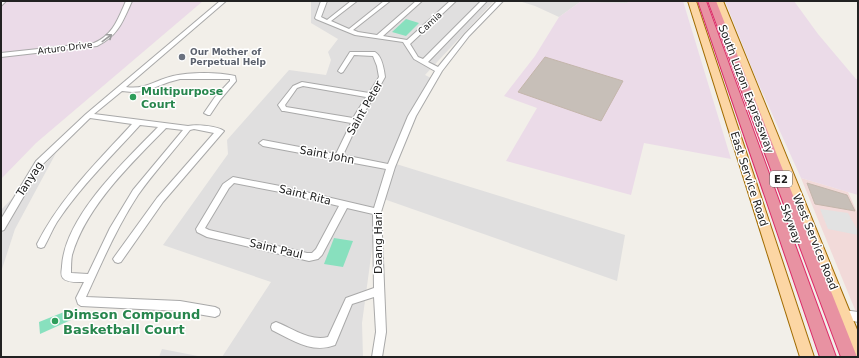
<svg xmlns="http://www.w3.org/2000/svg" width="859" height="358" font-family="'DejaVu Sans',sans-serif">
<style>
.residential{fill:#e0dfdf}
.commercial{fill:#f2dad9}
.industrial{fill:#ebdbe8}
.pitch{fill:#88e0be}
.parking{fill:#e2e2e2}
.building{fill:#c7bfb8;stroke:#c4b6ab}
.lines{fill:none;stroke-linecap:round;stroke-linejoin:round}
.minor-casing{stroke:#a9a9a9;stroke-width:2}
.major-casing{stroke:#a06b00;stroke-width:2}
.highway-casing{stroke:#dc2a67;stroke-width:2}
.minor{fill:#fff;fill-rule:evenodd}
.major{fill:#fcd6a4;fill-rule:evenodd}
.highway{fill:#e892a2;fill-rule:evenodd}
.oneway{stroke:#9c9c9c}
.worship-dot{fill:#6b7280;stroke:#fff;stroke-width:1.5}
.leisure-dot{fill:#2e9e5b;stroke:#fff;stroke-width:1.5}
.labels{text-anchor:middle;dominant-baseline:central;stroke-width:3;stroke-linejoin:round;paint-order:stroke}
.far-street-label{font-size:9px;fill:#222;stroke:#fff}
.far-worship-label{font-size:9px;font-weight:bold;fill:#5b616d;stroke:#fff;text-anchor:start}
.shield{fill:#fff;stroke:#646464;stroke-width:1}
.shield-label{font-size:10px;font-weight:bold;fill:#222}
.street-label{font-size:11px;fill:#222;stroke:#fff}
.leisure-label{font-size:11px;font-weight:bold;fill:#27864d;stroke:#fff;text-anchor:start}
.near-leisure-label{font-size:13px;font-weight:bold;fill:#27864d;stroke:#fff;text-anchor:start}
</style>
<rect width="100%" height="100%" fill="#f2efe9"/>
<g class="residential">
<path d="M311,1H494L425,75L431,78L393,163L625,235L617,281L381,198L377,212L362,323L363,357H222L271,282L163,245L228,154L227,140L289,70L326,75L331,60L328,52L338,39L311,23Z"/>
<path d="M519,1H629L627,4L580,2L559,17L535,6Z"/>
<path d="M56,153L15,229L1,272V210Z"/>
<path d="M162,349L203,357H159Z"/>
</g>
<path class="commercial" d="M801,178L848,192L858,214V317Z"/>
<g class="industrial">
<path d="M1,1H203L36,143L1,179Z"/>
<path d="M629,1H683L731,159L644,143L631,195L506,161L537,108L504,96L535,56L559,17L580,2L627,3Z"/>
<path d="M725,1H794L818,34L856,79H858V195L801,178L755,76Z"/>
</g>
<g class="pitch">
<path d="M406,19L419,23L406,36L392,32Z"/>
<path d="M334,238L353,241L343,267L324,264Z"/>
<path d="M69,310L71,320L40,334L39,322Z"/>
</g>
<path class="parking" d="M820,209L848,213L858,231V235L828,229Z"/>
<g class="building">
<path d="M545,57L623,81L601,121L518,92Z"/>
<path d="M807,183L847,195L855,211L815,204Z"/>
</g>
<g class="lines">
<g class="minor-casing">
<g id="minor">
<path d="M1,1H6L1,6Z"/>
<path d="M126,1H132C123,21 118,36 97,46L1,57V53L94,43C113,35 118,19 126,1Z"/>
<path d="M220,1H226L126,87C146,90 155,80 173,76C190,72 218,72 235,76L236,81L220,100L210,115H208L204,113L215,97L230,81V79H180L169,82L145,91L132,92L122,91L94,114L188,126C196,124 218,126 224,131L163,202L121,262L118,263L115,262L113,259L115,256L157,198L214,133L194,129L190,130C173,152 154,172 138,195C117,227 102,262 86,297L180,301L215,307L219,309L220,312L219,315L215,317L180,311L81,306L78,304L76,298L84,282C78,282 67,283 63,278C60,275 62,270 62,266C65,216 125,161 158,127L140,125C112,156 80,187 57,222C52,230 49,238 44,247L41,248L38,247L37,244C60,198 98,161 132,124L90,118L42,165L4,230L1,231V219L36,161L86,114ZM166,128L183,130L133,190L110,228L88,274L71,273C71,267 71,260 72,255C86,206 132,163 166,128Z"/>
<path d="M321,1H327L321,17L327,20L351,1H357L331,21L349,29L384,1H390L353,30L358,32L377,35L416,1H422L383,36L407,40L450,1H456L410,44L418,57L423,59L481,1H487L428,62L438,67L465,34L497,1H503L469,36L442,71L416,116L395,167L381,212L386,332L382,357H372L376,332L374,297L352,304L335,345C312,354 292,340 272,330L271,327L272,324L276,322C292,328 310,342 328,337L346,298L374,288L373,214L347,208L322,255L318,259L309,261L207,237L197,232L196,229L223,184L233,177L280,186L374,208L386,169L263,146L259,143L263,140L336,154L351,123L284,111H282L278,105L293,86L302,82L369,93L379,77L377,66L373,56L354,55L343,72L341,73L338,71L350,52H375C382,56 384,69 385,77L375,95V96L373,98L359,121L343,155L388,164L408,116L435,71L414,59L403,42L355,35L316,19L315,18ZM303,86L366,97L353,118L286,107L285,105L297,88ZM234,183L280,192L339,206L316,249L312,253H307L209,230L205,228L229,188Z"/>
<path d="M844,310L858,312V322L840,318L839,315L840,312Z"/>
</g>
</g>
<g class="major-casing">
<g id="major">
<path d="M688,1H696L814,357H800Z"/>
<path d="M715,1H723L858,332V357L853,355L851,350Z"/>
</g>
</g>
<g class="highway-casing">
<g id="highway">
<path d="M698,1H706L836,357H820Z"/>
<path d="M708,1H716L857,357H841Z"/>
</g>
</g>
<use href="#minor" class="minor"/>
<use href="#major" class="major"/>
<use href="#highway" class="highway"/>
</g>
<defs><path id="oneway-shaft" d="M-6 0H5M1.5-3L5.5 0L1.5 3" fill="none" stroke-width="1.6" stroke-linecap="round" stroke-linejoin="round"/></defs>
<use class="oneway" href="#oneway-shaft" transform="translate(107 38) rotate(-37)"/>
<circle class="worship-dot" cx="182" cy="57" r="4"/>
<g class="leisure-dot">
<circle cx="133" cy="97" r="4"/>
<circle cx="55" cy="321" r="4"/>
</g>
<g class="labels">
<g class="far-street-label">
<text transform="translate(430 23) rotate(-43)">Camia</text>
<text transform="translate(65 48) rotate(-7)">Arturo Drive</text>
</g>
<g class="far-worship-label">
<text x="190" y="52">Our Mother of<tspan x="190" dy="10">Perpetual Help</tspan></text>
</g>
<rect class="shield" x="770" y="171" width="22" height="16" rx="3"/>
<g class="shield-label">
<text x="781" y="179">E2</text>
</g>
<g class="street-label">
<text transform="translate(746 89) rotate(69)">South Luzon Expressway</text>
<text transform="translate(365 108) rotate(-60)">Saint Peter</text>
<text transform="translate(327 155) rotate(11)">Saint John</text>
<text transform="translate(30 179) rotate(-57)">Tanyag</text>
<text transform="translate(749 179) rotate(72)">East Service Road</text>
<text transform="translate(305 195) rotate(14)">Saint Rita</text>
<text transform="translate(791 224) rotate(70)">Skyway</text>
<text transform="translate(815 242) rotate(68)">West Service Road</text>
<text transform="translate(378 243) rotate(-90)">Daang Hari</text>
<text transform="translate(276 249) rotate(13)">Saint Paul</text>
</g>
<g class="leisure-label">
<text x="141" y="91">Multipurpose<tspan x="141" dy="13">Court</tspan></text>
</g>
<g class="near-leisure-label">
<text x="63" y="314">Dimson Compound<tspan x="63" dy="15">Basketball Court</tspan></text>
</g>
</g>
<rect width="859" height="358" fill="none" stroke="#222222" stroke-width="4"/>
</svg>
